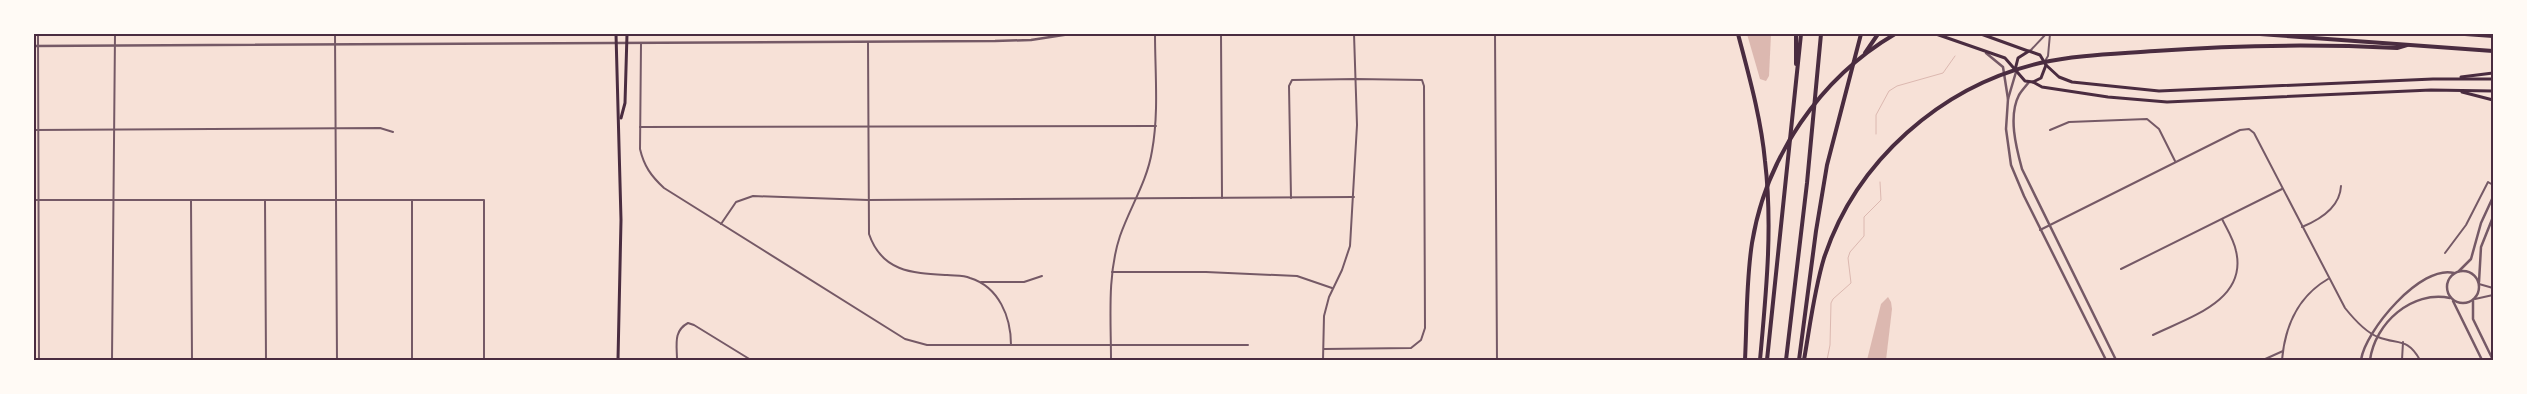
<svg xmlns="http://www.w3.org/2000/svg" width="2527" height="394" font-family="'Roboto Condensed',sans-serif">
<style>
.water{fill:#dcb8b0}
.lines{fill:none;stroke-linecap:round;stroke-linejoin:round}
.stream{stroke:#dcb8b0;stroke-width:1}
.minor{stroke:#755966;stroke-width:2}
.tertiary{stroke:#755966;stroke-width:2.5}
.secondary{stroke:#4a2c40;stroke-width:3}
.primary{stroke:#4a2c40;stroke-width:3}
.motorway{stroke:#4a2c40;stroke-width:4}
.neatline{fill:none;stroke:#4a2c40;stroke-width:2}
</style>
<rect width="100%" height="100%" fill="#f7e1d7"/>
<g class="water">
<path d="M1747,34H1771L1769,76L1766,81L1760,79Z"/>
<path d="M1888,297L1891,302L1892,309L1886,360H1867L1881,304Z"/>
</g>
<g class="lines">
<g class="stream">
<path d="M1876,134V115L1889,91L1897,86L1943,73L1955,56"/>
<path d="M1827,360L1830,345L1831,303L1833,299L1851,283L1848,258L1850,252L1864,236V217L1881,200L1880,182"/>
</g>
<g class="minor">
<path d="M38,34L39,360"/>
<path d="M335,34L337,360"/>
<path d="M1221,34L1222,198"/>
<path d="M1495,34L1497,360"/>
<path d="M868,42L869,234C882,272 912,273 947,275C955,276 963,275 970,278C999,287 1011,317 1011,345"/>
<path d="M641,44L640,149C644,166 651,176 664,188L905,339L927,345H1248"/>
<path d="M2030,51L2046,34"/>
<path d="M2045,61L2048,56L2050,34"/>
<path d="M640,127L1156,126"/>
<path d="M34,130L380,128L393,132"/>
<path d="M2050,130L2069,122L2147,119L2159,129L2175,161"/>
<path d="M1291,198L1289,86L1292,80L1356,79L1422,80L1424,86L1425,328L1421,340L1411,348L1324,349"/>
<path d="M34,200H484V360"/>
<path d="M191,200L192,360"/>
<path d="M265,200L266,360"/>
<path d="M412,200V360"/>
<path d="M721,224L736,202L753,196L868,200L1354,197"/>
<path d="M2302,227C2319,220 2340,207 2341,186"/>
<path d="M2040,230L2240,130L2249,129L2254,133L2345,308C2353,318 2365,332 2378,337C2398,345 2407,337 2420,360"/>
<path d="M2445,253L2466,225L2488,182L2493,185"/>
<path d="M2121,269L2282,189"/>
<path d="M1112,272H1206L1297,276L1332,288"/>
<path d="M981,282H1024L1042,276"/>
<path d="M2479,284L2493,288"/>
<path d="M2475,299L2493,295"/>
<path d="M2153,335C2187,318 2248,301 2236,251C2234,240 2227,229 2222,219"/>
<path d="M112,360L115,34"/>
<path d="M677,360C677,345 673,331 688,323L694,325L751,360"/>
<path d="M1111,360C1111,319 1107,275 1120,236C1130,207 1147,182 1152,151C1159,113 1155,72 1155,34"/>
<path d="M1323,360L1324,316L1329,297L1342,270L1350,246L1357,125L1354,34"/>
<path d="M2263,360L2283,351"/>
<path d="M2282,360C2285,326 2297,297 2328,279"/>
<path d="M2402,360L2403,342"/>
</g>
<g class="tertiary">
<path d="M34,46L995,41L1031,40L1070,34"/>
<path d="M1986,53L2003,67L2008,99"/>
<path d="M2016,72L2008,99L2006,129L2011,165L2024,196L2106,360"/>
<path d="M2029,82C2026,86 2022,90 2019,95C2008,116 2016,147 2022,169L2116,360"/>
<circle cx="2463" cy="287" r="16"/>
<path d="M2459,271L2471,259L2481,223L2493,197"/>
<path d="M2479,282L2481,247L2493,217"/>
<path d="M2473,300V319L2493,360"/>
<path d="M2453,301L2482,360"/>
<path d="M2361,360C2365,331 2421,264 2454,273"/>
<path d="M2370,360C2375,323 2412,290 2450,298"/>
</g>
<g class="secondary">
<path d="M616,34L621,220L618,360"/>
<path d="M621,118L625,103L627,34"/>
</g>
<g class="primary">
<path d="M1936,34L2005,58L2025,81L2033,82L2041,78L2046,65L2040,55L2029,51L2018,58L2015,70"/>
<path d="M1981,34L2028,51"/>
<path d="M2046,65L2059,77L2072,82L2159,91L2433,79H2493"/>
<path d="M2461,77L2493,73"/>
<path d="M2033,82L2042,87L2108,97L2167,102L2431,90L2493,91"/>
<path d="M2462,92L2493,100"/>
</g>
<g class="motorway">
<path d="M1738,34C1749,76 1761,118 1765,161C1773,227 1766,294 1760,360"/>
<path d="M2260,34L2493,51"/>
<path d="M2465,34L2493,36"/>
<path d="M1865,53L1878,34"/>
<path d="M1796,64V34"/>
<path d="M1745,360C1747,321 1746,282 1752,243C1766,157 1820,78 1895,34"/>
<path d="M1767,360L1801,34"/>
<path d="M1786,360L1807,183L1821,34"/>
<path d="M1799,360L1816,231L1827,165L1861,34"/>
<path d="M1804,360C1810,326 1814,291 1824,258C1856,161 1941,86 2040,63C2077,55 2117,54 2155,51C2236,45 2316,44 2397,48L2407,45"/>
</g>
</g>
<rect width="2527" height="394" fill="none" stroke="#fffaf5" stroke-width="70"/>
<rect x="35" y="35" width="2457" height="324" class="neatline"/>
</svg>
